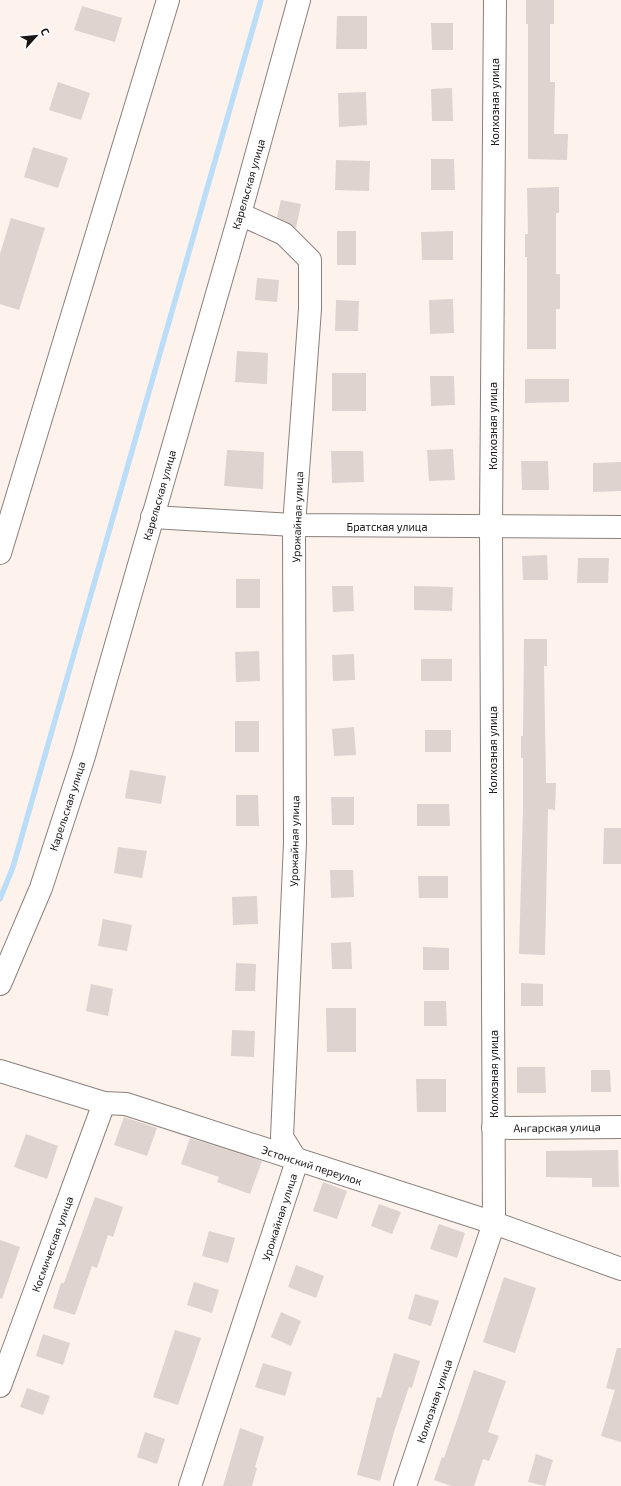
<svg xmlns="http://www.w3.org/2000/svg" width="621" height="1486" font-family="'Exo 2',sans-serif">
<style>
.lines{fill:none;stroke-linecap:round;stroke-linejoin:round}
.stream{stroke:#baddf8;stroke-width:5.5}
.building{fill:#ded3cf}
.minor-casing{stroke:#8a807c;stroke-width:24}
.secondary-casing{stroke:#8a807c;stroke-width:24}
.minor{stroke:#fff;stroke-width:22}
.secondary{stroke:#fff;stroke-width:22}
.labels{text-anchor:middle;dominant-baseline:central;stroke-width:3;stroke-linejoin:round;paint-order:stroke}
.street-label{font-size:11px;fill:#191514;stroke:#fff}
</style>
<rect width="100%" height="100%" fill="#fef2ed"/>
<g class="lines">
<path class="stream" d="M0,899L13,867L261,0"/>
</g>
<g class="building">
<path d="M526,0H554V24H550V82H555L554,134H568L567,160L528,159V24H526Z"/>
<path d="M82,6L122,18L115,42L74,30Z"/>
<path d="M337,16H367V49H336Z"/>
<path d="M431,23H453V50H432Z"/>
<path d="M58,82L90,93L81,120L49,110Z"/>
<path d="M452,88L453,121H432L431,89Z"/>
<path d="M366,92L367,125L339,127L338,93Z"/>
<path d="M33,147L68,158L58,188L24,177Z"/>
<path d="M431,159H454L455,190H431Z"/>
<path d="M336,160L370,161L369,191L335,190Z"/>
<path d="M559,187V213H556V274H560V309H556V349H527V257H525V234H528L527,188Z"/>
<path d="M281,200L301,204L296,228L289,223L277,217Z"/>
<path d="M11,218L45,228L19,310L0,304V254Z"/>
<rect x="337" y="231" width="19" height="34"/>
<path d="M453,231V260H422L421,232Z"/>
<path d="M257,278L279,280L277,302L255,300Z"/>
<path d="M453,299L454,333L430,334L429,300Z"/>
<path d="M336,300L359,301L358,331H335Z"/>
<path d="M237,351L268,353L267,384L235,382Z"/>
<rect x="332" y="373" width="34" height="38"/>
<path d="M430,376H454L455,405L431,406Z"/>
<path d="M525,379H569V402L525,403Z"/>
<path d="M453,449L455,480L429,481L427,450Z"/>
<path d="M227,450L264,452L263,489L224,486Z"/>
<path d="M331,451H363L364,482L332,483Z"/>
<path d="M521,461H548L549,490H522Z"/>
<path d="M621,462V491L593,492V463Z"/>
<path d="M547,555L548,580H523L522,556Z"/>
<path d="M578,558H609L608,583H577Z"/>
<rect x="236" y="579" width="24" height="29"/>
<path d="M332,586H353L354,611L333,612Z"/>
<path d="M414,586L453,587L452,611L414,610Z"/>
<path d="M524,639H547V666H544L546,783H556L555,810L548,809L545,955L519,954L523,809V758H521V736H523Z"/>
<path d="M259,651L260,681L236,682L235,652Z"/>
<path d="M354,654L355,680L333,681L332,655Z"/>
<rect x="421" y="659" width="31" height="22"/>
<rect x="235" y="721" width="24" height="31"/>
<path d="M354,727L356,755L334,756L332,729Z"/>
<rect x="425" y="730" width="26" height="22"/>
<path d="M130,770L166,776L161,804L125,798Z"/>
<path d="M236,795H258L259,826H236Z"/>
<path d="M331,797H354V825H332Z"/>
<path d="M417,804H449L450,826H417Z"/>
<path d="M604,828H621V864H603Z"/>
<path d="M118,847L147,851L142,878L114,873Z"/>
<path d="M330,870H353L354,897L331,898Z"/>
<path d="M418,876H448V898H419Z"/>
<path d="M257,896L258,924L233,925L232,897Z"/>
<path d="M103,919L132,925L127,951L98,946Z"/>
<path d="M351,942L352,969H332L331,943Z"/>
<path d="M423,947L449,948V970H423Z"/>
<path d="M236,963L256,964L255,991H235Z"/>
<path d="M521,983L543,984V1006H521Z"/>
<path d="M91,984L113,989L108,1016L86,1011Z"/>
<path d="M424,1001H446L447,1026H424Z"/>
<path d="M326,1008H356V1052H327Z"/>
<path d="M232,1030L255,1031L254,1057L231,1056Z"/>
<path d="M517,1067H545L546,1093H517Z"/>
<path d="M591,1070H610L611,1092H591Z"/>
<path d="M416,1079H446V1112H417Z"/>
<path d="M124,1117L157,1128L147,1156L114,1145Z"/>
<path d="M26,1134L58,1146L47,1179L14,1167Z"/>
<path d="M190,1138L262,1161L250,1194L217,1182L219,1177L181,1164Z"/>
<path d="M618,1150L619,1187H592V1178L546,1177V1151Z"/>
<path d="M323,1182L347,1191L337,1219L313,1211Z"/>
<path d="M95,1197L123,1207L113,1237L108,1235L97,1268L92,1266L75,1315L53,1308L61,1283H64Z"/>
<path d="M379,1204L401,1212L392,1234L371,1226Z"/>
<path d="M439,1224L465,1233L457,1258L430,1249Z"/>
<path d="M209,1231L235,1238L228,1263L202,1256Z"/>
<path d="M0,1240L20,1247L2,1299L0,1298Z"/>
<path d="M296,1265L324,1276L316,1298L288,1287Z"/>
<path d="M504,1277L536,1288L515,1353L483,1342Z"/>
<path d="M194,1282L219,1290L212,1313L187,1305Z"/>
<path d="M415,1294L439,1301L431,1326L408,1319Z"/>
<path d="M281,1312L301,1321L291,1346L271,1337Z"/>
<path d="M175,1330L201,1338L178,1405L153,1397Z"/>
<path d="M43,1334L70,1343L63,1365L36,1356Z"/>
<path d="M617,1348H621V1442L601,1436L615,1390L606,1388Z"/>
<path d="M394,1353L420,1361L412,1388L409,1387L394,1432L380,1481L357,1475L377,1397L381,1398Z"/>
<path d="M263,1363L292,1372L285,1396L255,1387Z"/>
<path d="M474,1370L506,1381L488,1432L499,1436L489,1461L483,1459L474,1486H451L434,1480L442,1457L444,1458Z"/>
<path d="M27,1388L50,1396L43,1415L20,1407Z"/>
<path d="M240,1428L264,1437L255,1467L257,1468L252,1486H223Z"/>
<path d="M145,1432L165,1439L157,1464L137,1457Z"/>
<path d="M536,1454L553,1460L545,1486L528,1482Z"/>
</g>
<g class="lines">
<g class="minor-casing">
<g id="minor">
<path d="M152,517L294,525L621,527"/>
<path d="M0,553L168,0"/>
<path d="M0,1071L104,1103L126,1104L494,1223L621,1269"/>
<path d="M493,1128L621,1127"/>
<path d="M0,1386L104,1103"/>
<path d="M190,1486L297,1161L282,1137L295,843L294,525L310,309V260L284,234L240,214"/>
<path d="M405,1486L494,1223L491,526L495,0"/>
</g>
</g>
<g class="secondary-casing">
<path id="secondary" d="M0,984L41,888L84,756L240,214L299,0"/>
</g>
<use href="#minor" class="minor"/>
<use href="#secondary" class="secondary"/>
</g>
<g class="labels">
<g class="street-label">
<text transform="translate(494 102) rotate(-90)">Колхозная улица</text>
<text transform="translate(248 184) rotate(-74)">Карельская улица</text>
<text transform="translate(492 426) rotate(-90)">Колхозная улица</text>
<text transform="translate(159 495) rotate(-74)">Карельская улица</text>
<text transform="translate(297 517) rotate(-88)">Урожайная улица</text>
<text x="387" y="526">Братская улица</text>
<text transform="translate(492 750) rotate(-90)">Колхозная улица</text>
<text transform="translate(67 806) rotate(-72)">Карельская улица</text>
<text transform="translate(294 841) rotate(-89)">Урожайная улица</text>
<text transform="translate(493 1074) rotate(-90)">Колхозная улица</text>
<text transform="translate(557 1127) rotate(-1)">Ангарская улица</text>
<text transform="translate(312 1165) rotate(18)">Эстонский переулок</text>
<text transform="translate(279 1217) rotate(-72)">Урожайная улица</text>
<text transform="translate(52 1244) rotate(-70)">Космическая улица</text>
<text transform="translate(434 1401) rotate(-71)">Колхозная улица</text>
</g>
</g>
<g transform="translate(36 36) rotate(63)" stroke="#ffffff" stroke-width="3" paint-order="stroke">
<path d="M0-3L7 15L0 10L-7 15Z" fill="#191514"/>
<text y="-6" font-size="11" font-weight="bold" text-anchor="middle" fill="#191514">С</text>
</g>
</svg>
